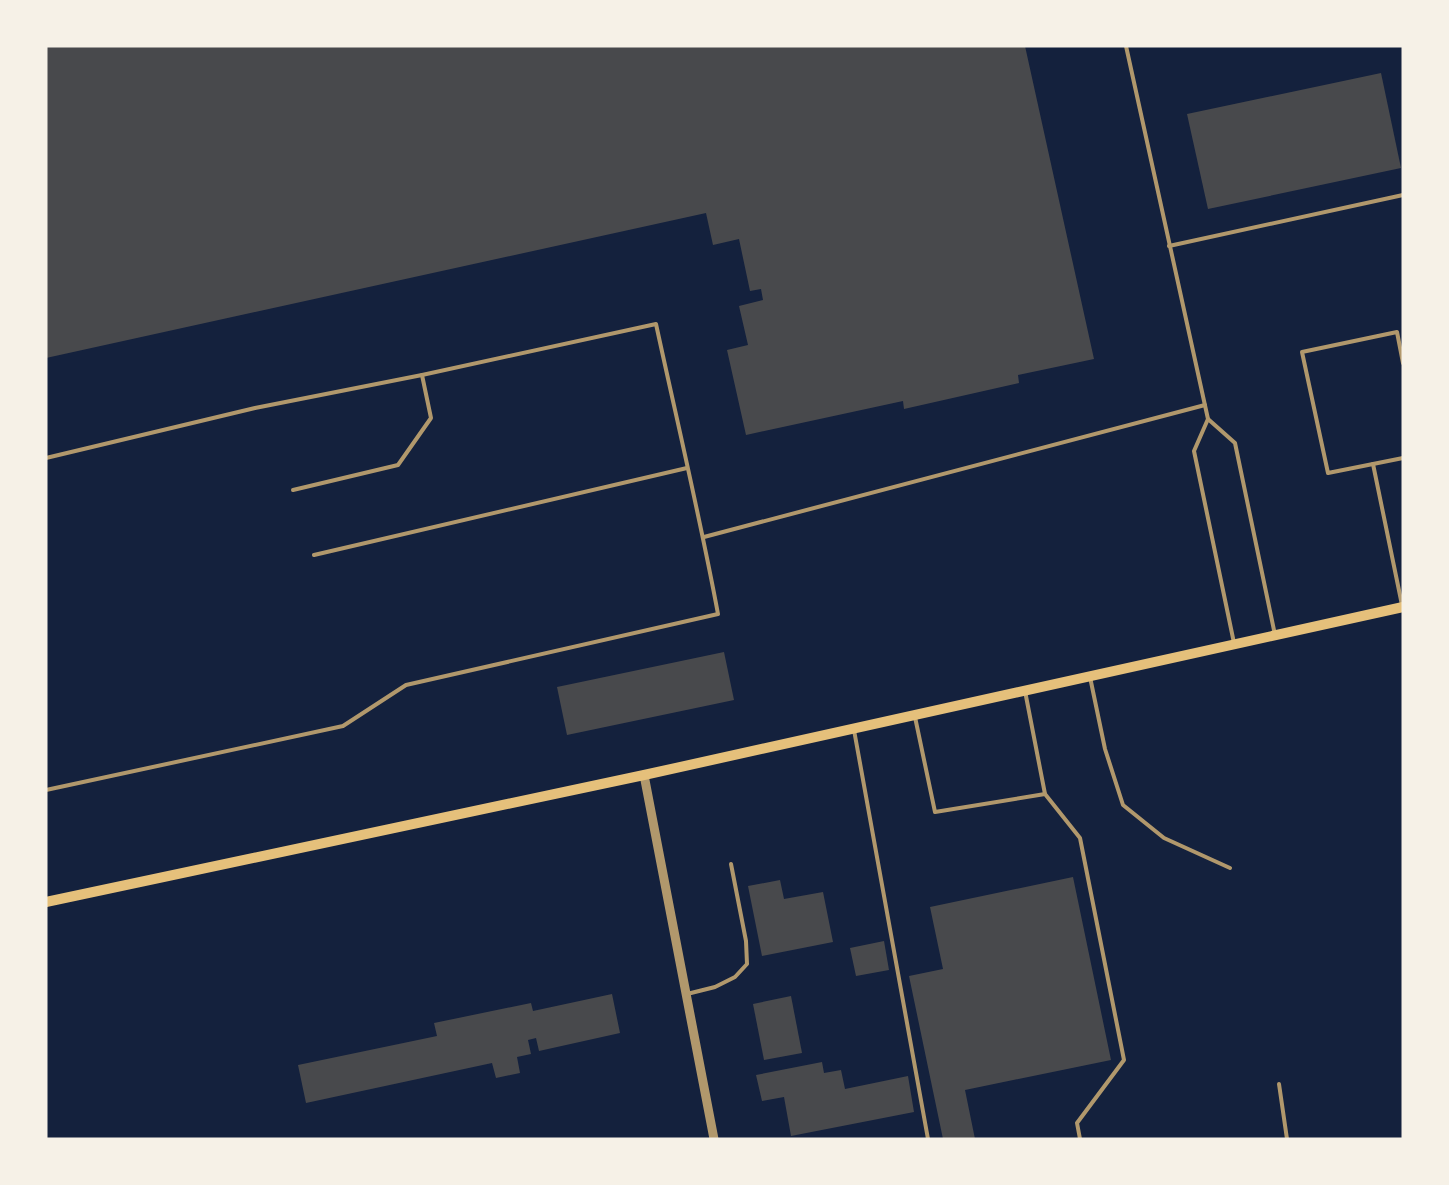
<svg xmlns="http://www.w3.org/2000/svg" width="1449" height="1185" font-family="'Open Sans',sans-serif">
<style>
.building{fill:#48494c}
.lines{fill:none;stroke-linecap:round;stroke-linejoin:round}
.service{stroke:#b1986c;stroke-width:4}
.tertiary{stroke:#b1986c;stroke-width:9}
.secondary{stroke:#e5c07b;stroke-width:10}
</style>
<rect width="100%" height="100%" fill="#14213d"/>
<g class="building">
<path d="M46,46H1025L1094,359L1018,375L1019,383L904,409L903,401L746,435L727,350L748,345L739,306L763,300L761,289L750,291L739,239L713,245L706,213L46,358Z"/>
<path d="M1381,73L1401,168L1208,209L1187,114Z"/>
<path d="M724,652L734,700L567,735L557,687Z"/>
<path d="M1073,877L1111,1060L965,1090L975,1139H943L909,976L943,969L930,907Z"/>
<path d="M780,880L784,899L823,892L833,942L762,956L748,886Z"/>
<path d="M884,941L889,970L856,976L850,948Z"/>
<path d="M612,994L620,1033L539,1051L536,1038L528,1040L531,1054L517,1057L520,1073L496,1078L492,1063L306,1103L298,1065L437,1036L434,1023L531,1003L533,1011Z"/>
<path d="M791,996L802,1053L764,1060L753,1004Z"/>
<path d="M822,1062L824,1073L841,1070L845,1089L908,1076L914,1112L791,1136L784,1097L762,1101L756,1075Z"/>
</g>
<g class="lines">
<g class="service">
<path d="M1126,46L1208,419L1194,451L1234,643"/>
<path d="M1169,246L1403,195"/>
<path d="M1403,363L1397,332L1302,352L1328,473L1403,458"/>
<path d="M1208,419L1235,443L1275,635"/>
<path d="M46,458L255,408L422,375L656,324C677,421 700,517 718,614L406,685L343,726L46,790"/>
<path d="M1373,464L1402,605"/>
<path d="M293,490L398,465L431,418L422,375"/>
<path d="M704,537L1205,405"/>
<path d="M314,555L687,468"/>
<path d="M1090,677L1105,749L1123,805L1164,838L1230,868"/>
<path d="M1025,691L1045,794"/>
<path d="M915,717L935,812L1045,794L1080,838L1124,1060L1077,1123L1080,1139"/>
<path d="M854,730L928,1139"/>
<path d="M687,994L715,987L735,977L747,964L746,941L731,864"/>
<path d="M1279,1084L1287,1139"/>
</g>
<path class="tertiary" d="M644,775L714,1139"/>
<path class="secondary" d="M46,902L644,775L1403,607"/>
</g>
<rect width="1449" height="1185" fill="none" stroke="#f6f1e7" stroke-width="95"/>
</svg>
